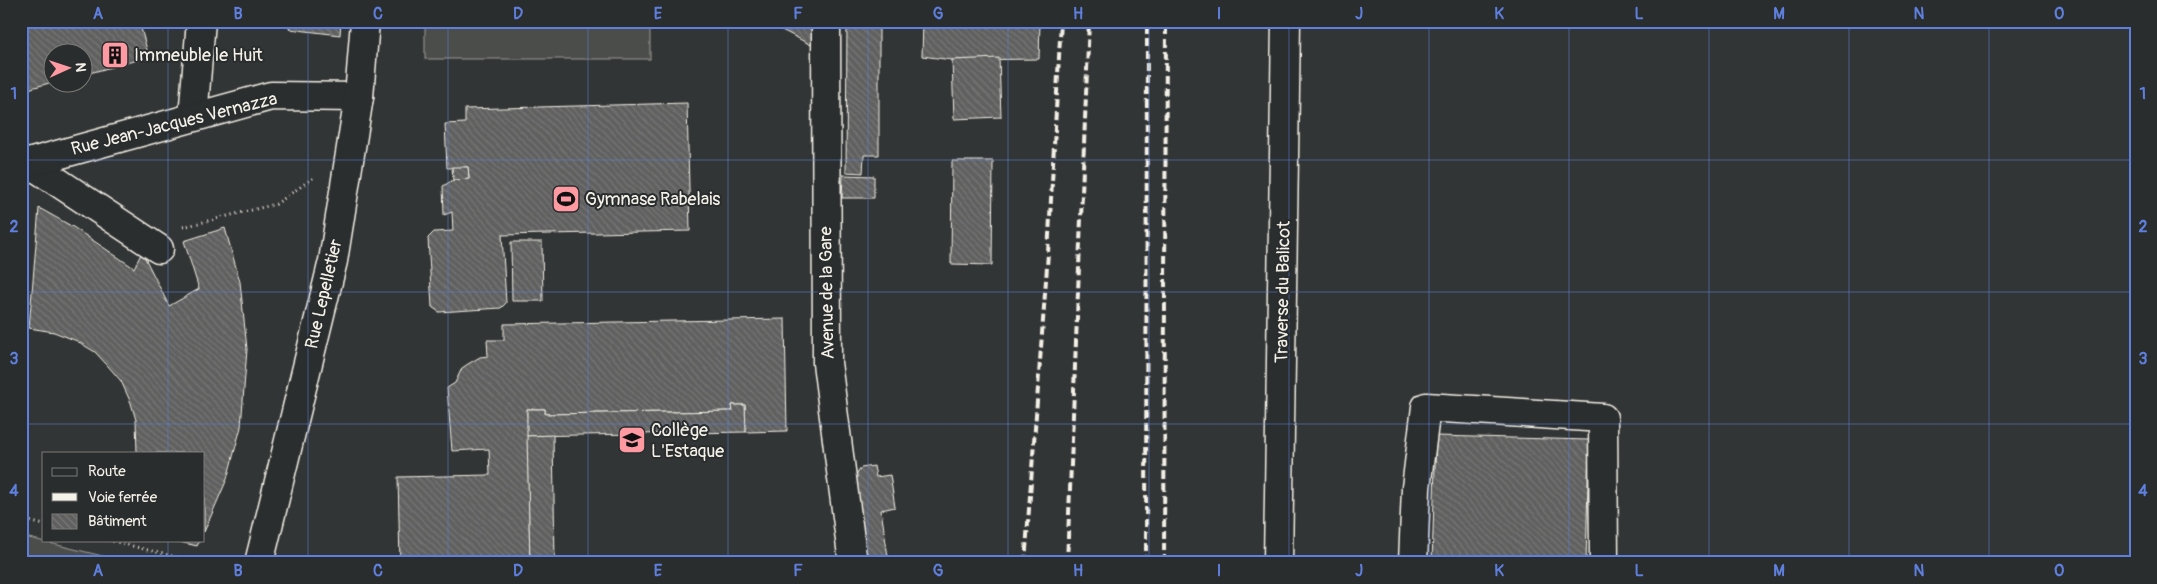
<svg xmlns="http://www.w3.org/2000/svg" width="2157" height="584" font-family="Pangolin,sans-serif">
<style>
.pitch{fill:#4b4d4c;stroke:#a09f9a}
.building{fill:url(#building-back-hatch);stroke:#f4f1e8}
.lines{fill:none;stroke-linecap:round;stroke-linejoin:round}
.minor-casing{stroke:#f4f1e8;stroke-width:31}
.path{stroke:#f4f1e8;stroke-width:3;stroke-dasharray:1 4;stroke-linecap:butt}
.minor{stroke:#2a2d2e;stroke-width:28}
.rail{stroke:#f4f1e8;stroke-width:4;stroke-dasharray:8 4;stroke-linecap:butt}
.grid{fill:none;stroke:#5e7fdd;stroke-width:1;stroke-opacity:0.55}
.labels{text-anchor:middle;dominant-baseline:central;stroke-width:4;stroke-linejoin:round;paint-order:stroke}
.poi-label{font-size:18px;fill:#f4f1e8;stroke:#2a2d2e;text-anchor:start}
.street-label{font-size:18px;fill:#f4f1e8;stroke:#2a2d2e}
.neatline{fill:none;stroke:#5e7fdd;stroke-width:2}
.grid-label{font-size:16px;text-anchor:middle;font-weight:bold;fill:#5e7fdd}
</style>
<defs>
<pattern id="building-back-hatch" width="6" height="6" patternUnits="userSpaceOnUse" patternTransform="scale(1.25)"><rect width="6" height="6" fill="#5f605f"/><path d="M-1 5l2 2M0 0l6 6M5-1l2 2" fill="none" stroke="#777776"/></pattern>
</defs>
<rect width="100%" height="100%" fill="#323535"/>
<filter id="ink" filterUnits="userSpaceOnUse"><feTurbulence type="fractalNoise" baseFrequency=".02" numOctaves="2"/><feDisplacementMap in="SourceGraphic" scale="10" xChannelSelector="R" yChannelSelector="G"/><feConvolveMatrix kernelMatrix="1 2 1 2 8 2 1 2 1" color-interpolation-filters="sRGB"/></filter>
<g filter="url(#ink)">
<g class="pitch">
<rect x="425" y="21" width="225" height="38"/>
<path d="M21,536L131,563H21Z"/>
</g>
<g class="building">
<path d="M21,21H139L149,57L82,75V52H52L53,82L21,91Z"/>
<path d="M290,21H341L340,35L289,29Z"/>
<path d="M779,21H813V46L776,27Z"/>
<path d="M847,21H879V155H864L863,173L846,172Z"/>
<path d="M923,21H1040L1039,59L952,60L922,56Z"/>
<path d="M999,58L1001,117L954,119L952,60Z"/>
<path d="M687,103L690,231L502,235L506,303L501,308L439,312L432,307L428,238L434,232L453,231L452,212L444,215L443,186L453,180L469,179L468,167L447,168L445,124L465,123V109Z"/>
<path d="M952,161H993L992,265L951,264Z"/>
<path d="M452,167H468L469,179L453,180Z"/>
<path d="M843,175L874,176V198H842Z"/>
<path d="M39,208L73,227L134,268L142,252L169,306L199,289L184,241L225,228L240,282L247,349L241,427L227,479L204,532V453H137L136,420L131,403L121,381L108,366L95,352L77,341L54,332L29,328Z"/>
<path d="M511,242H542L543,301H512Z"/>
<path d="M785,319L787,431L746,432L745,405H732L733,411L545,414V409H527L530,563H400L398,477L490,475L489,449L452,451L447,388L455,383L462,368L468,364L480,357L488,356L487,340H504V324Z"/>
<path d="M732,405H745L746,432L527,436V409H545V414L733,411Z"/>
<path d="M553,435L555,563H530L527,436Z"/>
<path d="M1436,436L1589,440L1586,563H1432Z"/>
<path d="M874,466L876,477L890,475L895,507L881,510L889,563H867L855,477L861,468Z"/>
<path d="M171,540H200L197,546Z"/>
</g>
<g class="lines">
<g class="minor-casing">
<g id="minor">
<path d="M826,21L827,363L853,563"/>
<path d="M193,117L201,21"/>
<path d="M29,163L159,249"/>
<path d="M21,165L271,96L359,97"/>
<path d="M259,563L333,261L359,97L365,21"/>
<path d="M1278,563L1286,21"/>
<path d="M1413,563L1416,488L1426,407L1603,418L1604,563"/>
</g>
</g>
<g class="path">
<path d="M183,227L276,204L313,178"/>
<path d="M21,519L44,525"/>
<path d="M108,540L200,563"/>
</g>
<use href="#minor" class="minor"/>
<g class="rail">
<path d="M1025,563L1048,253L1061,21"/>
<path d="M1067,563L1089,21"/>
<path d="M1146,563L1147,21"/>
<path d="M1164,563L1166,21"/>
</g>
</g>
</g>
<path class="grid" d="M168,21V453M308,21V563M448,21V563M588,21V563M728,21V563M868,21V563M1008,21V563M1149,21V563M1289,21V563M1429,21V563M1569,21V563M1709,21V563M1849,21V563M1989,21V563M21,160H2136M21,292H2136M21,424H2136M168,540V563"/>
<defs>
<g id="building-square" transform="scale(1.4375)"><rect x="-9" y="-9" width="18" height="18" rx="4" fill="#ff9aa2" stroke="#2a2d2e"/><path d="M-4-6H4V6H1V3H-1V6H-4ZM-2.5-4.3h1.7v1.8h-1.7ZM.8-4.3h1.7v1.8H.8ZM-2.5-1h1.7V.8h-1.7ZM.8-1h1.7V.8H.8Z" fill="#111"/></g>
<g id="stadium-square" transform="scale(1.4375)"><rect x="-9" y="-9" width="18" height="18" rx="4" fill="#ff9aa2" stroke="#2a2d2e"/><path d="M0-5a6.5 5 0 1 0 0 10a6.5 5 0 1 0 0-10ZM-3.5-1.8h7v3.6h-7Z" fill="#111"/></g>
<g id="school-square" transform="scale(1.4375)"><rect x="-9" y="-9" width="18" height="18" rx="4" fill="#ff9aa2" stroke="#2a2d2e"/><path d="M0-5L7-2L0 1L-7-2ZM-4 1L0 2.5L4 1V4Q0 6-4 4Z" fill="#111"/></g>
</defs>
<g fill-rule="evenodd">
<use href="#building-square" x="115" y="55"/>
<use href="#stadium-square" x="566" y="199"/>
<use href="#school-square" x="632" y="440"/>
</g>
<g class="labels">
<g class="poi-label">
<text x="134" y="55">Immeuble le Huit</text>
<text x="585" y="199">Gymnase Rabelais</text>
<text x="651" y="430">Collège<tspan x="651" dy="21">L'Estaque</tspan></text>
</g>
<g class="street-label">
<text transform="translate(174 124) rotate(-14)">Rue Jean-Jacques Vernazza</text>
<text transform="translate(1283 292) rotate(-89)">Traverse du Balicot</text>
<text transform="translate(827 293) rotate(-91)">Avenue de la Gare</text>
<text transform="translate(324 294) rotate(-77)">Rue Lepelletier</text>
</g>
</g>
<rect width="2157" height="584" fill="none" stroke="#2a2d2e" stroke-width="55"/>
<rect x="42" y="452" width="162" height="90" fill="#2a2d2e" stroke="#7b7b78"/>
<rect x="52" y="468" width="25" height="8" fill="#2a2d2e" stroke="#7b7b78"/>
<text x="88" y="476" font-size="15" fill="#f4f1e8">Route</text>
<rect x="52" y="493" width="25" height="8" fill="#f4f1e8" stroke="#7b7b78"/>
<text x="88" y="502" font-size="15" fill="#f4f1e8">Voie ferrée</text>
<rect x="52" y="514" width="25" height="15" fill="url(#building-back-hatch)" stroke="#7b7b78"/>
<text x="88" y="526" font-size="15" fill="#f4f1e8">Bâtiment</text>
<g transform="translate(68 68) rotate(87)"><circle r="24" fill="#2a2d2e" stroke="#7b7b78"/>
<path d="M0-4L9 19L0 12L-9 19Z" fill="#ff9aa2"/>
<text y="-8" font-size="14" font-weight="bold" text-anchor="middle" fill="#f4f1e8">N</text>
</g>
<rect x="28" y="28" width="2102" height="528" class="neatline"/>
<g class="grid-label">
<text x="98" y="19">A</text>
<text x="238" y="19">B</text>
<text x="378" y="19">C</text>
<text x="518" y="19">D</text>
<text x="658" y="19">E</text>
<text x="798" y="19">F</text>
<text x="938" y="19">G</text>
<text x="1078" y="19">H</text>
<text x="1219" y="19">I</text>
<text x="1359" y="19">J</text>
<text x="1499" y="19">K</text>
<text x="1639" y="19">L</text>
<text x="1779" y="19">M</text>
<text x="1919" y="19">N</text>
<text x="2059" y="19">O</text>
<text x="14" y="99">1</text>
<text x="2143" y="99">1</text>
<text x="14" y="232">2</text>
<text x="2143" y="232">2</text>
<text x="14" y="364">3</text>
<text x="2143" y="364">3</text>
<text x="14" y="496">4</text>
<text x="2143" y="496">4</text>
<text x="98" y="576">A</text>
<text x="238" y="576">B</text>
<text x="378" y="576">C</text>
<text x="518" y="576">D</text>
<text x="658" y="576">E</text>
<text x="798" y="576">F</text>
<text x="938" y="576">G</text>
<text x="1078" y="576">H</text>
<text x="1219" y="576">I</text>
<text x="1359" y="576">J</text>
<text x="1499" y="576">K</text>
<text x="1639" y="576">L</text>
<text x="1779" y="576">M</text>
<text x="1919" y="576">N</text>
<text x="2059" y="576">O</text>
</g>
</svg>
